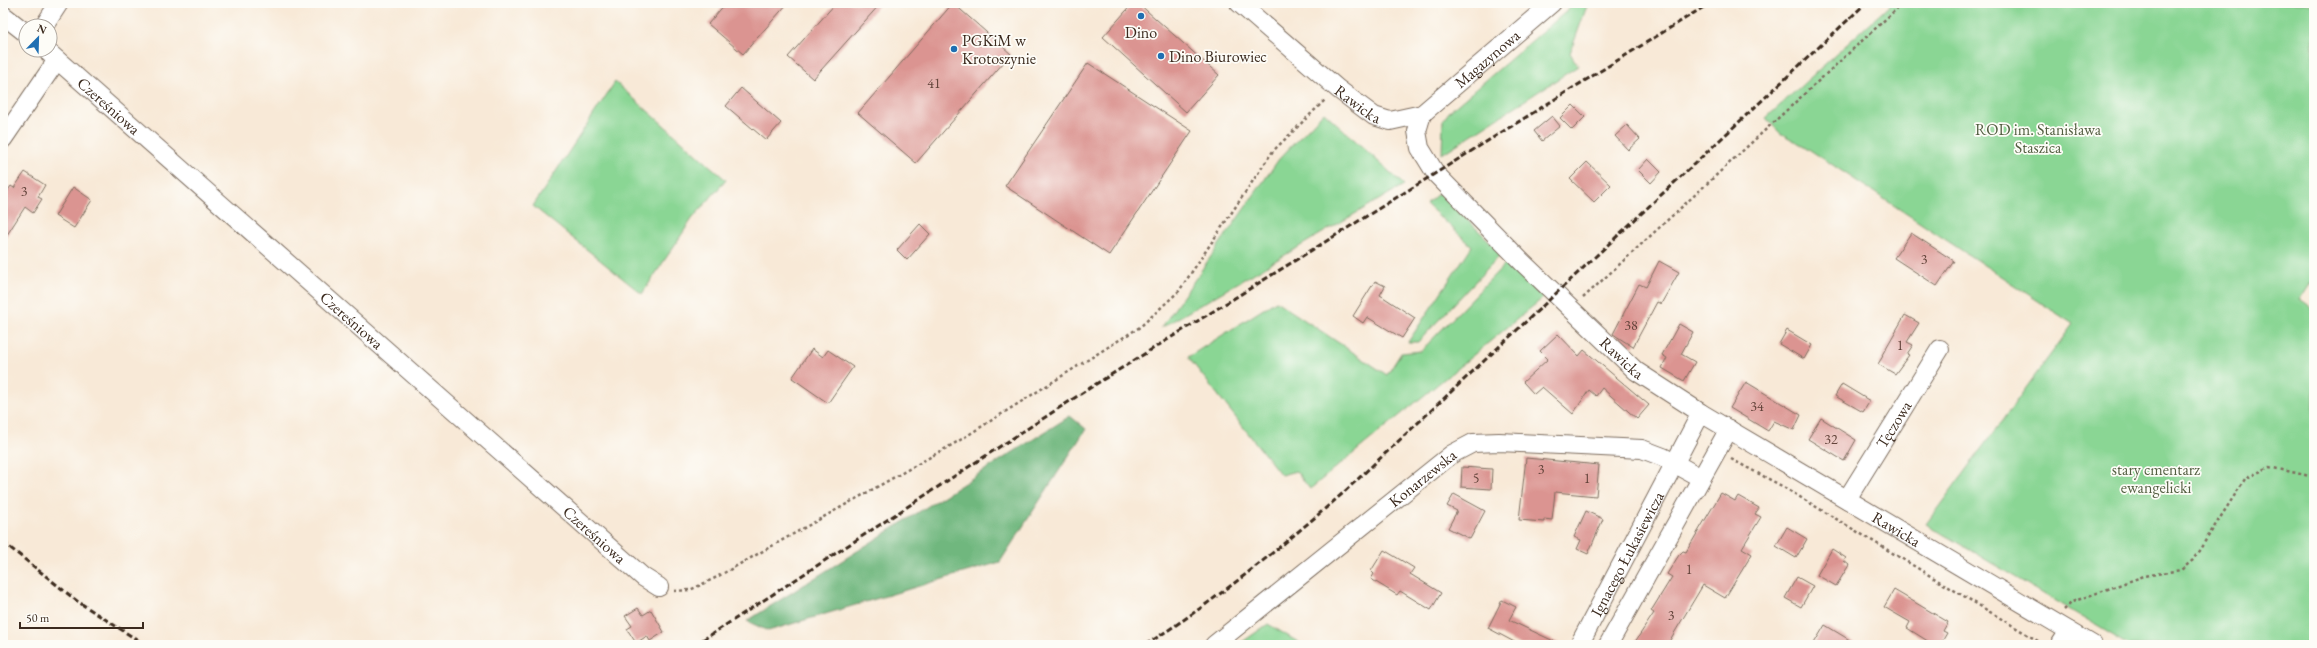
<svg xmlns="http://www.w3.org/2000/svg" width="2317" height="648" font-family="'EB Garamond',serif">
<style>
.green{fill:#8ad694;stroke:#628059}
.forest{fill:#6fb77e;stroke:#55704e}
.building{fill:#db9491}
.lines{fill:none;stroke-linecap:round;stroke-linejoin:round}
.street-casing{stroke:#7d6d5f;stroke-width:20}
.path{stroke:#7d6d5f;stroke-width:2.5;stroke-dasharray:3 3;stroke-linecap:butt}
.street{stroke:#fff;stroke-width:18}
.rail{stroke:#3b2a1e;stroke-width:3;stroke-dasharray:6 3;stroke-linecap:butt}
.poi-dot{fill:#1f6fb2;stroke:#fdfcf7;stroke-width:1.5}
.labels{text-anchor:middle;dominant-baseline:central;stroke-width:3.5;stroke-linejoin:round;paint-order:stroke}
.number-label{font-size:14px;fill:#63443b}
.poi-label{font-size:16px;fill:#3b2a1e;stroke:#fdfcf7;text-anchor:start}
.street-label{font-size:16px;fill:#3b2a1e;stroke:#fdfcf7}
.park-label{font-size:16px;fill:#535e41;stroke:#fdfcf7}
</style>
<rect width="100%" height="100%" fill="#fdfcf7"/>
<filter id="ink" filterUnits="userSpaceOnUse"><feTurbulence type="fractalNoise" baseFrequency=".025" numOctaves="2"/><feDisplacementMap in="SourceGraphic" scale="8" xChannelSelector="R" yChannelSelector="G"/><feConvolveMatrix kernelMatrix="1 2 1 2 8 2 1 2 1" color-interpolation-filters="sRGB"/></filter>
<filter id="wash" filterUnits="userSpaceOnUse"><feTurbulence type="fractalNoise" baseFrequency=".012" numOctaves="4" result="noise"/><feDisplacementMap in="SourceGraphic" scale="16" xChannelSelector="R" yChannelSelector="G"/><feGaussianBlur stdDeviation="0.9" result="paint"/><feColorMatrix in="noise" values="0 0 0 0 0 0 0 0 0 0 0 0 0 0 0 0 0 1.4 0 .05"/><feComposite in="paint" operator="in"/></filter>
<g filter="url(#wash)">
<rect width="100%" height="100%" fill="#f8e9d7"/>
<g class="green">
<path d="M1576,3H1588L1570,53L1578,66L1442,154L1443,120L1450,111Z"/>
<path d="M1892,3H2314V278L2300,300L2314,310V645H2129L1926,524L2073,324L1804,146L1780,133L1766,118Z"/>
<path d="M615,82L726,180L692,219L642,294L533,206Z"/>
<path d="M1324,112L1404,185L1161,328L1279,159Z"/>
<path d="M1439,193L1502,253L1418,342H1408L1472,246L1426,204Z"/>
<path d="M1507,262L1543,298L1310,489L1296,471L1281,475L1188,357L1276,301L1387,375L1401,353L1421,351Z"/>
<path d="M1268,624L1303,645H1238Z"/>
</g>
<path class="forest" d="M1070,416L1086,429L1000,562L768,631L747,621Z"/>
<g id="blocks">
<g class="building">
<path d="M726,3H788L743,54L708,24Z"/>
<path d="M836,3H881L813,79L788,57Z"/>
<path d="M953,3L1011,54L916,163L858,113Z"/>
<path d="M1133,3H1138L1219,75L1186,112L1103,37Z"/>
<path d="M1088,63L1192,131L1109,255L1005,186Z"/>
<path d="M741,88L781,123L766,140L726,106Z"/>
<path d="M1573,105L1585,117L1572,130L1560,118Z"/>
<path d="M1552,116L1560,126L1542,141L1534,131Z"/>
<path d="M1627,125L1640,139L1628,150L1615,136Z"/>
<path d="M1648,159L1661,172L1651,183L1638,170Z"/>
<path d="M1587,162L1611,185L1594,202L1570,179Z"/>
<path d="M25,172L45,185L38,197L42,199L33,213L25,207L3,241V197L11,186L14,188Z"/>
<path d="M73,187L92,200L74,228L55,216Z"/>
<path d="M920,224L930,234L907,260L897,250Z"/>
<path d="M1911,233L1954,261L1937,286L1894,258Z"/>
<path d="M1659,261L1679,272L1661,304L1657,302L1633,347L1613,334L1639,284L1646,287Z"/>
<path d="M1375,281L1385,286L1380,295L1415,318L1402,338L1367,317L1363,323L1353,316Z"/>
<path d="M1905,315L1919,323L1907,342L1913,345L1907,354L1909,355L1895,374L1878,364L1883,356L1882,355Z"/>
<path d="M1679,324L1693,332L1681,354L1695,362L1684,381L1662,368L1667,358L1662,355Z"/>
<path d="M1787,330L1812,345L1804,359L1779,344Z"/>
<path d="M1558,334L1579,356L1584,350L1649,405L1637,419L1602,388L1596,396L1589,390L1573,414L1542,387L1534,394L1523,382L1548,359L1540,351Z"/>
<path d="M812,349L823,357L828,350L853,367L828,403L792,378Z"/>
<path d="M1746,382L1801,415L1794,430L1774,421L1768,431L1730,408Z"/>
<path d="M1842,384L1870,401L1863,412L1835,396Z"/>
<path d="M1821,418L1856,440L1844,461L1808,439Z"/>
<path d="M1526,458L1599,465L1596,496L1555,492L1552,520L1544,519V522L1519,520Z"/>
<path d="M1462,467L1492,469L1491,489L1461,487Z"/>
<path d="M1721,493L1735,501L1738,496L1759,508L1755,514L1761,517L1742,548L1752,554L1725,598L1703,585L1667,645H1633L1654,613L1651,611L1672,577L1667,574L1679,555L1683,551L1686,552Z"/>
<path d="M1454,494L1485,511L1470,539L1448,528L1457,511L1447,506Z"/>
<path d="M1586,511L1603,519L1588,554L1577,549L1581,540L1574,537Z"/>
<path d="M1787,527L1807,539L1796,558L1776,546Z"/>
<path d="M1832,549L1846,558L1844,561L1849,565L1836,586L1817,575Z"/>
<path d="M1384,550L1414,568L1410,574L1441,593L1431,610L1400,591L1397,595L1371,579L1374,574L1371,571Z"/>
<path d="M1797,577L1813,586L1801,607L1785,598Z"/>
<path d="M1894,590L1948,622L1943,631L1947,633L1940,645H1934L1907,628L1910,622L1884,607Z"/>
<path d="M1502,600L1516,607L1509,620L1562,645H1520L1488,628Z"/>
<path d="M638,608L643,615L651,610L664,632L650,641L647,636L636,643L627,629L632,626L625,616Z"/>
<path d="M1825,625L1858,645H1813Z"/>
</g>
</g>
</g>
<g filter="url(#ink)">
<use href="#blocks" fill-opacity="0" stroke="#7d6d5f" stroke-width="1"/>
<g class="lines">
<g class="street-casing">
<g id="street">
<path id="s1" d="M1239,3L1338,89L1374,116L1390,121L1422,114L1552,3"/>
<path d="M3,15L26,33"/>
<path d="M44,26L59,3"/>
<path id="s2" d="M46,50L643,577L659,587"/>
<path id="s3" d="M1422,114L1417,131L1420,148L1436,174L1522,262L1636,371L1701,413L2093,645"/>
<path d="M3,139L57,60"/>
<path id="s4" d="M1847,499L1940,349"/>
<path id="s5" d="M1214,645L1452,454L1473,443L1499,442L1642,449L1663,457L1701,478"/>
<path id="s6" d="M1579,645L1701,413"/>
<path d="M1608,645L1729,429"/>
<path d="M2060,645L2069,631"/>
</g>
</g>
<g class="path">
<path d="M1583,298L1903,3"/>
<path d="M1731,459L1780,485L2043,644"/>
<path d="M674,591L690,590L715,578L957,442L1140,327L1179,291L1273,151L1325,100"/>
<path d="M2064,610L2072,602L2144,576L2181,570L2193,560L2245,479L2269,467L2314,477"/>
</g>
<use href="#street" class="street"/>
<g class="rail">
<path d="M3,542L77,601L145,645"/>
<path d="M695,645L1096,384L1710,3"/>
<path d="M1145,645C1216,601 1279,549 1342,494L1866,3"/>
</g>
</g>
</g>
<g class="poi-dot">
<circle cx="1141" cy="16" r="4"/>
<circle cx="954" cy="49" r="4"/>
<circle cx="1161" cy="56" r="4"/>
</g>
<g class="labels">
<g class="number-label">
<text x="934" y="83">41</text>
<text x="24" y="191">3</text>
<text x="1924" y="259">3</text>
<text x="1631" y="325">38</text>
<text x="1900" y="345">1</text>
<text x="1757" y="406">34</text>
<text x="1831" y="439">32</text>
<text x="1541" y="469">3</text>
<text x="1476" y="478">5</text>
<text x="1587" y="478">1</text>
<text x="1689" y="569">1</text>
<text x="1671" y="615">3</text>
</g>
<g class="poi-label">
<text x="1141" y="32" text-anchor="middle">Dino</text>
<text x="962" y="40">PGKiM w<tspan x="962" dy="18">Krotoszynie</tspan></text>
<text x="1169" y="56">Dino Biurowiec</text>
</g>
<g class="street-label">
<text stroke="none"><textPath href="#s1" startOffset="311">Magazynowa</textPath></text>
<text stroke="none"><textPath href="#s1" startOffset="156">Rawicka</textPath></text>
<text stroke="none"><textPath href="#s2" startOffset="84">Czereśniowa</textPath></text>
<text stroke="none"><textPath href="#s2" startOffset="408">Czereśniowa</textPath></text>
<text stroke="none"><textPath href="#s3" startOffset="327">Rawicka</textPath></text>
<text stroke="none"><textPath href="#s4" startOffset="88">Tęczowa</textPath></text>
<text stroke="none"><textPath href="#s5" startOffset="267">Konarzewska</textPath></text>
<text stroke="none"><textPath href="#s3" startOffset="651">Rawicka</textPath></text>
<text stroke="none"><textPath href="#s2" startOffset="732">Czereśniowa</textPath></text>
<text stroke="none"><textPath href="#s6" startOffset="103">Ignacego Łukasiewicza</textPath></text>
</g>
<g class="park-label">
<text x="2038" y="129">ROD im. Stanisława<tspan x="2038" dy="18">Staszica</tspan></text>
<text x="2156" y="469">stary cmentarz<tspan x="2156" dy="18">ewangelicki</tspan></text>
</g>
</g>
<rect width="2317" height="648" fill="none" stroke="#fdfcf7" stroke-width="16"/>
<g transform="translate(38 38) rotate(23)"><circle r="19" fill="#fdfcf7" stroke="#afa8a0"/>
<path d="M0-3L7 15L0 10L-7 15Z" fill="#1f6fb2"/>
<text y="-6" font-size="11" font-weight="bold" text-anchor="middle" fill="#3b2a1e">N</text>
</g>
<path d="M20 622v6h123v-6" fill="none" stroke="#3b2a1e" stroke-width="2"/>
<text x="26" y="622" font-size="12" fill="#3b2a1e" stroke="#fdfcf7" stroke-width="3" paint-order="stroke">50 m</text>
</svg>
